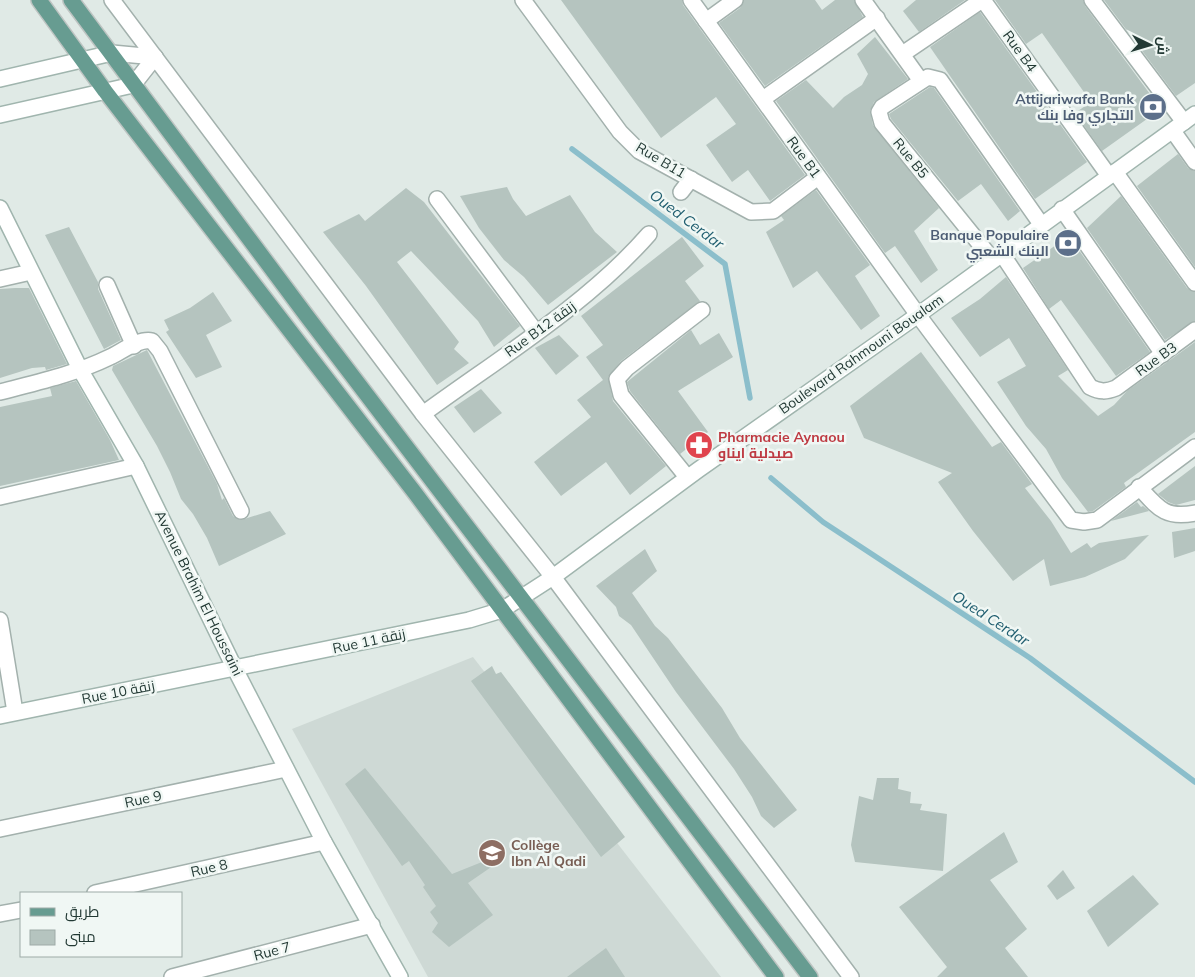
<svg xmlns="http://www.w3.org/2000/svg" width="1195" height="977" font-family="Mulish,Cairo,sans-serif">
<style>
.built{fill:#ced9d5}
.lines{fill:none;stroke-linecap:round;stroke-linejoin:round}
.stream{stroke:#8bbecb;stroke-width:5.5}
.building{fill:#b5c4bf}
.street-casing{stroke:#a3b1ad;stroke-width:18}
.secondary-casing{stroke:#a0b5ae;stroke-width:18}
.primary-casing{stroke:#bdc4c2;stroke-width:18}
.street{stroke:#fff;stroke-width:15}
.secondary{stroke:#fff;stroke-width:15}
.primary{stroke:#679c91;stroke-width:15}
.labels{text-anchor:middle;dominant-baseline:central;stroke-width:5;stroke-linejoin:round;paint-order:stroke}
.street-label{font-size:14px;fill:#223934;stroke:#f0f7f4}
.service-label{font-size:14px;font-weight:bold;fill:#4e5e75;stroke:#f0f7f4;text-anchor:end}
.health-label{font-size:14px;font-weight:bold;fill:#be3a42;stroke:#f0f7f4;text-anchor:start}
.education-label{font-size:14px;font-weight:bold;fill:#785e54;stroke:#f0f7f4;text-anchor:start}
.water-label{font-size:15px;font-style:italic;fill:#215f70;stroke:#f0f7f4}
</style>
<rect width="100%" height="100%" fill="#e0eae6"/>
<path class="built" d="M473,657L721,977H428L292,729Z"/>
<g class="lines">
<g class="stream">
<path d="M572,149L725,264L750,398"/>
<path d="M771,478L823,522L1030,658L1195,782"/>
</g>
</g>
<g class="building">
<path d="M561,0H682L683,5L805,175L770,201L748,170L732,182L706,145L736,124L716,97L661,138Z"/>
<path d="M744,0H815L822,10L835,0H854L863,17L765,86L719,23L740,8Z"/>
<path d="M916,0H965L919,32L903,11Z"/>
<path d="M995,0H1083L1085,6L1161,109L1102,151L1075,113L1091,102L1042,33L1026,44Z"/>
<path d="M1104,0H1195V83L1176,96Z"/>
<path d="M980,12L1087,162L1035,199L930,47Z"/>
<path d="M875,37L908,79L874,102L870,111L873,125L939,208L914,231L938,270L921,283L895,246L885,253L776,101L806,80L833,108L844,97L862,85L868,74L857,54Z"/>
<path d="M930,87L934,88L1020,211L1008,221L981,184L958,201L891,119L889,114Z"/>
<path d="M1178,154L1188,168L1195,171V267L1137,186Z"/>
<path d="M507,187L513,199L526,216L570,195L595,232L617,252L548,305L524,277L504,260L479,228L460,196Z"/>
<path d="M406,188L424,202L520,326L494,347L478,321L411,251L397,262L459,342L454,349L469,363L437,385L366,286L323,232L359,214L365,221Z"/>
<path d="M816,190L870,265L855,276L880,316L861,330L817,271L793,288L766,232L784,220L781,216Z"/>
<path d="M1121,196L1187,288L1195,292V321L1165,340L1087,228Z"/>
<path d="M69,227L98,282V289L121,340L104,349L45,235Z"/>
<path d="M1069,236L1150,352L1116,376L1061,300L1049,309L1023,268Z"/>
<path d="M682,237L704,266L685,281L700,301L621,361L608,377L613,401L666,466L630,495L606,462L561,496L534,462L591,417L577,400L603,380L586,357L603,345L581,316Z"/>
<path d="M1006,277L1068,370L1058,376L1098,416L1114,405L1127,391L1195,342V432L1124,483L1126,487L1093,511L1088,512L1062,478L1046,449L1026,426L997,382L1026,366L1009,338L980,357L951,318L980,299Z"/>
<path d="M15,288H29L67,364L46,370L45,367L32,368L0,378V289Z"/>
<path d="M213,292L232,321L206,335L222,367L196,378L166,332L169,330L164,320L190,308Z"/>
<path d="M691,330L700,345L719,333L733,357L678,391L708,432L680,454L630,391L627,382Z"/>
<path d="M559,335L579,356L556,375L535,348Z"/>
<path d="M147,350L217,484L222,500L224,498L233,516L241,520L270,511L286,534L219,566L207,538L193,514L181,499L170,472L157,446L112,370L113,366Z"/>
<path d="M921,352L992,447L1001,442L1032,484L1025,488L1051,521L1071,553L1087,543L1091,548L1099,543L1149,535L1125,559L1085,577L1050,586L1044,559L1013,581L973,531L938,482L952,473L864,438L850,406Z"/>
<path d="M76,381L110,440L119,460L0,486V407L52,396L50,388Z"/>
<path d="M481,389L502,413L474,433L454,407Z"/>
<path d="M1195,466V500L1176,505L1168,502L1158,494Z"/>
<path d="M1137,502L1141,507L1143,506L1149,511L1111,521Z"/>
<path d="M1195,528V551L1174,558L1172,532Z"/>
<path d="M645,549L657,571L632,593L655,626L668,638L722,708L740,738L797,810L774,828L761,816L752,797L734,769L676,692L631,625L619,616L616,607L596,586Z"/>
<path d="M492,666L496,674L501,672L625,837L601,857L471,681Z"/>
<path d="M365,768L452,874L497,856L500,861L468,883L493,915L449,947L432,932L438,923L430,912L436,906L423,887L425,885L409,861L402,866L345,784Z"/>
<path d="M877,778H899L898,789L911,792L910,803L922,804L920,810L947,814L943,871L855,862L851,845L859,796L873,800Z"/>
<path d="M1004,832L1018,862L990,880L1027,929L1005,948L1028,977H937L947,967L899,907Z"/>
<path d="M1063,870L1075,888L1057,900L1047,886Z"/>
<path d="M1133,875L1159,904L1108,947L1087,911Z"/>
<path d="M606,948L625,977H567Z"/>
</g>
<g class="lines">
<g class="street-casing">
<g id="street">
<path d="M112,0L423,414L553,577L851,977"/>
<path d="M523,0L620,132L639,151L751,212L773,211L818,177"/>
<path d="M691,0L918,315L1071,520L1084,522L1097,520L1195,447"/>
<path d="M863,0L921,81"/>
<path d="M983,0L1109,176"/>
<path d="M1092,0L1184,122"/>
<path d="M706,21L735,0"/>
<path d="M112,53L155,57"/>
<path d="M904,53L982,0"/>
<path d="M133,85L155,57"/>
<path d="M763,99L877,18"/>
<path d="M1173,131L1195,162"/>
<path d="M1115,172L1195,283"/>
<path d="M681,192L691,179"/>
<path d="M437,199L536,332"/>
<path d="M1062,209L1163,354"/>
<path d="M1002,254L1090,387C1100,392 1106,392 1116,388L1195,330"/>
<path d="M992,259L882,123L879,112L882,107L928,77L940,80L1041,224"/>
<path d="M0,279L31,272"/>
<path d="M107,285L134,346"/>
<path d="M0,392C38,382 75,374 110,357C121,352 139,338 152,341L160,351L241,511"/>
<path d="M423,414C498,359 588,304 649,234"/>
<path d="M687,477L621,395L617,379L627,368L702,310"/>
<path d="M1139,487C1158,508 1165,519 1195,513"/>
<path d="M0,497L136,466"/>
<path d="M0,620L15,712"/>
<path d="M0,829L286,769"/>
<path d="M95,893L324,842"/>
<path d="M0,914L21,910"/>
<path d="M172,977L372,925"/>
</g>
</g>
<g class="secondary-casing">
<g id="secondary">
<path d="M0,79L112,53"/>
<path d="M0,115L133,85"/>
<path d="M0,208L81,371L136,466L235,669L324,842L400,977"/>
<path d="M0,716L469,620L502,610L553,577L698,470L918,315L1195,114"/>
</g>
</g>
<g class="primary-casing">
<g id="primary">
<path d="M39,0L105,91L415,493L776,977"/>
<path d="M71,0L306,315L810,977"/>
</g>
</g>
<use href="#street" class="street"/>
<use href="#secondary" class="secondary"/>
<use href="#primary" class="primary"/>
</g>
<defs>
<g id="bank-disc" transform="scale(1.4375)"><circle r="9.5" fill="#5c6f8a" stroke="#f0f7f4"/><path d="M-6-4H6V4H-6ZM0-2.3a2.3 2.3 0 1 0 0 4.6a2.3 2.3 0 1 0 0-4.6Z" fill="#fff"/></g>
<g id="pharmacy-disc" transform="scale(1.4375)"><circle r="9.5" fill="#e0444e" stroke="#f0f7f4"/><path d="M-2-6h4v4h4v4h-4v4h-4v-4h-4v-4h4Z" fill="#fff"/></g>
<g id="school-disc" transform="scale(1.4375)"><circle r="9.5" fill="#8d6e63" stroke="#f0f7f4"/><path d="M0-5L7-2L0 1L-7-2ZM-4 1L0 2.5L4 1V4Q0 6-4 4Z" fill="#fff"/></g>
</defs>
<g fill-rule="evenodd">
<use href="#bank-disc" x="1153" y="107"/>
<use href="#bank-disc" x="1068" y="243"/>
<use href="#pharmacy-disc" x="699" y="445"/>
<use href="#school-disc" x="492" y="853"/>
</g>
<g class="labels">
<g class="street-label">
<text transform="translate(1020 51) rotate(54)">Rue B4</text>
<text transform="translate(804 157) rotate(54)">Rue B1</text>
<text transform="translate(911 158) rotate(51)">Rue B5</text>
<text transform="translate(661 160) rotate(31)">Rue B11</text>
<text transform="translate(540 329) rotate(-36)">Rue B12 زنقة</text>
<text transform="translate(861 354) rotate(-35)">Boulevard Rahmouni Boualam</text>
<text transform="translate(1156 359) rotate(-36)">Rue B3</text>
<text transform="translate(199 593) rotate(64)">Avenue Brahim El Houssaini</text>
<text transform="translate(369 641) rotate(-12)">Rue 11 زنقة</text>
<text transform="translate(118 692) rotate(-11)">Rue 10 زنقة</text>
<text transform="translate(143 799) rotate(-12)">Rue 9</text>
<text transform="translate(209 868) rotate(-13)">Rue 8</text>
<text transform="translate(272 951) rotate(-15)">Rue 7</text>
</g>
<g class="service-label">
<text x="1134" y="99">Attijariwafa Bank<tspan x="1134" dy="16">التجاري وفا بنك</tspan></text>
<text x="1049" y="235">Banque Populaire<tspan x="1049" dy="16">البنك الشعبي</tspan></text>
</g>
<g class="health-label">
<text x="718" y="437">Pharmacie Aynaou<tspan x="718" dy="16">صيدلية ايناو</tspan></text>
</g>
<g class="education-label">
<text x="511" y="845">Collège<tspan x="511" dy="16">Ibn Al Qadi</tspan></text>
</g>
<g class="water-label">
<text transform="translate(687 219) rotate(37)">Oued Cerdar</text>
<text transform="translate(991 618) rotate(33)">Oued Cerdar</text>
</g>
</g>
<rect x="20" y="892" width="162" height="65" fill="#f0f7f4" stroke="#9eaba7"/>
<rect x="30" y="908" width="25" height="8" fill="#679c91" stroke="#9eaba7"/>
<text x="65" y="917" font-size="15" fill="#223934">طريق</text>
<rect x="30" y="930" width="25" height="15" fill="#b5c4bf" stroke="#9eaba7"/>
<text x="65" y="942" font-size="15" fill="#223934">مبنى</text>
<g transform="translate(1150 45) rotate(95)" stroke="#f0f7f4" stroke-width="4" paint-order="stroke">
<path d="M0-4L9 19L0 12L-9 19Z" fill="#223934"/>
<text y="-8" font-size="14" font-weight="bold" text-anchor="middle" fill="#223934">ش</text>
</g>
</svg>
